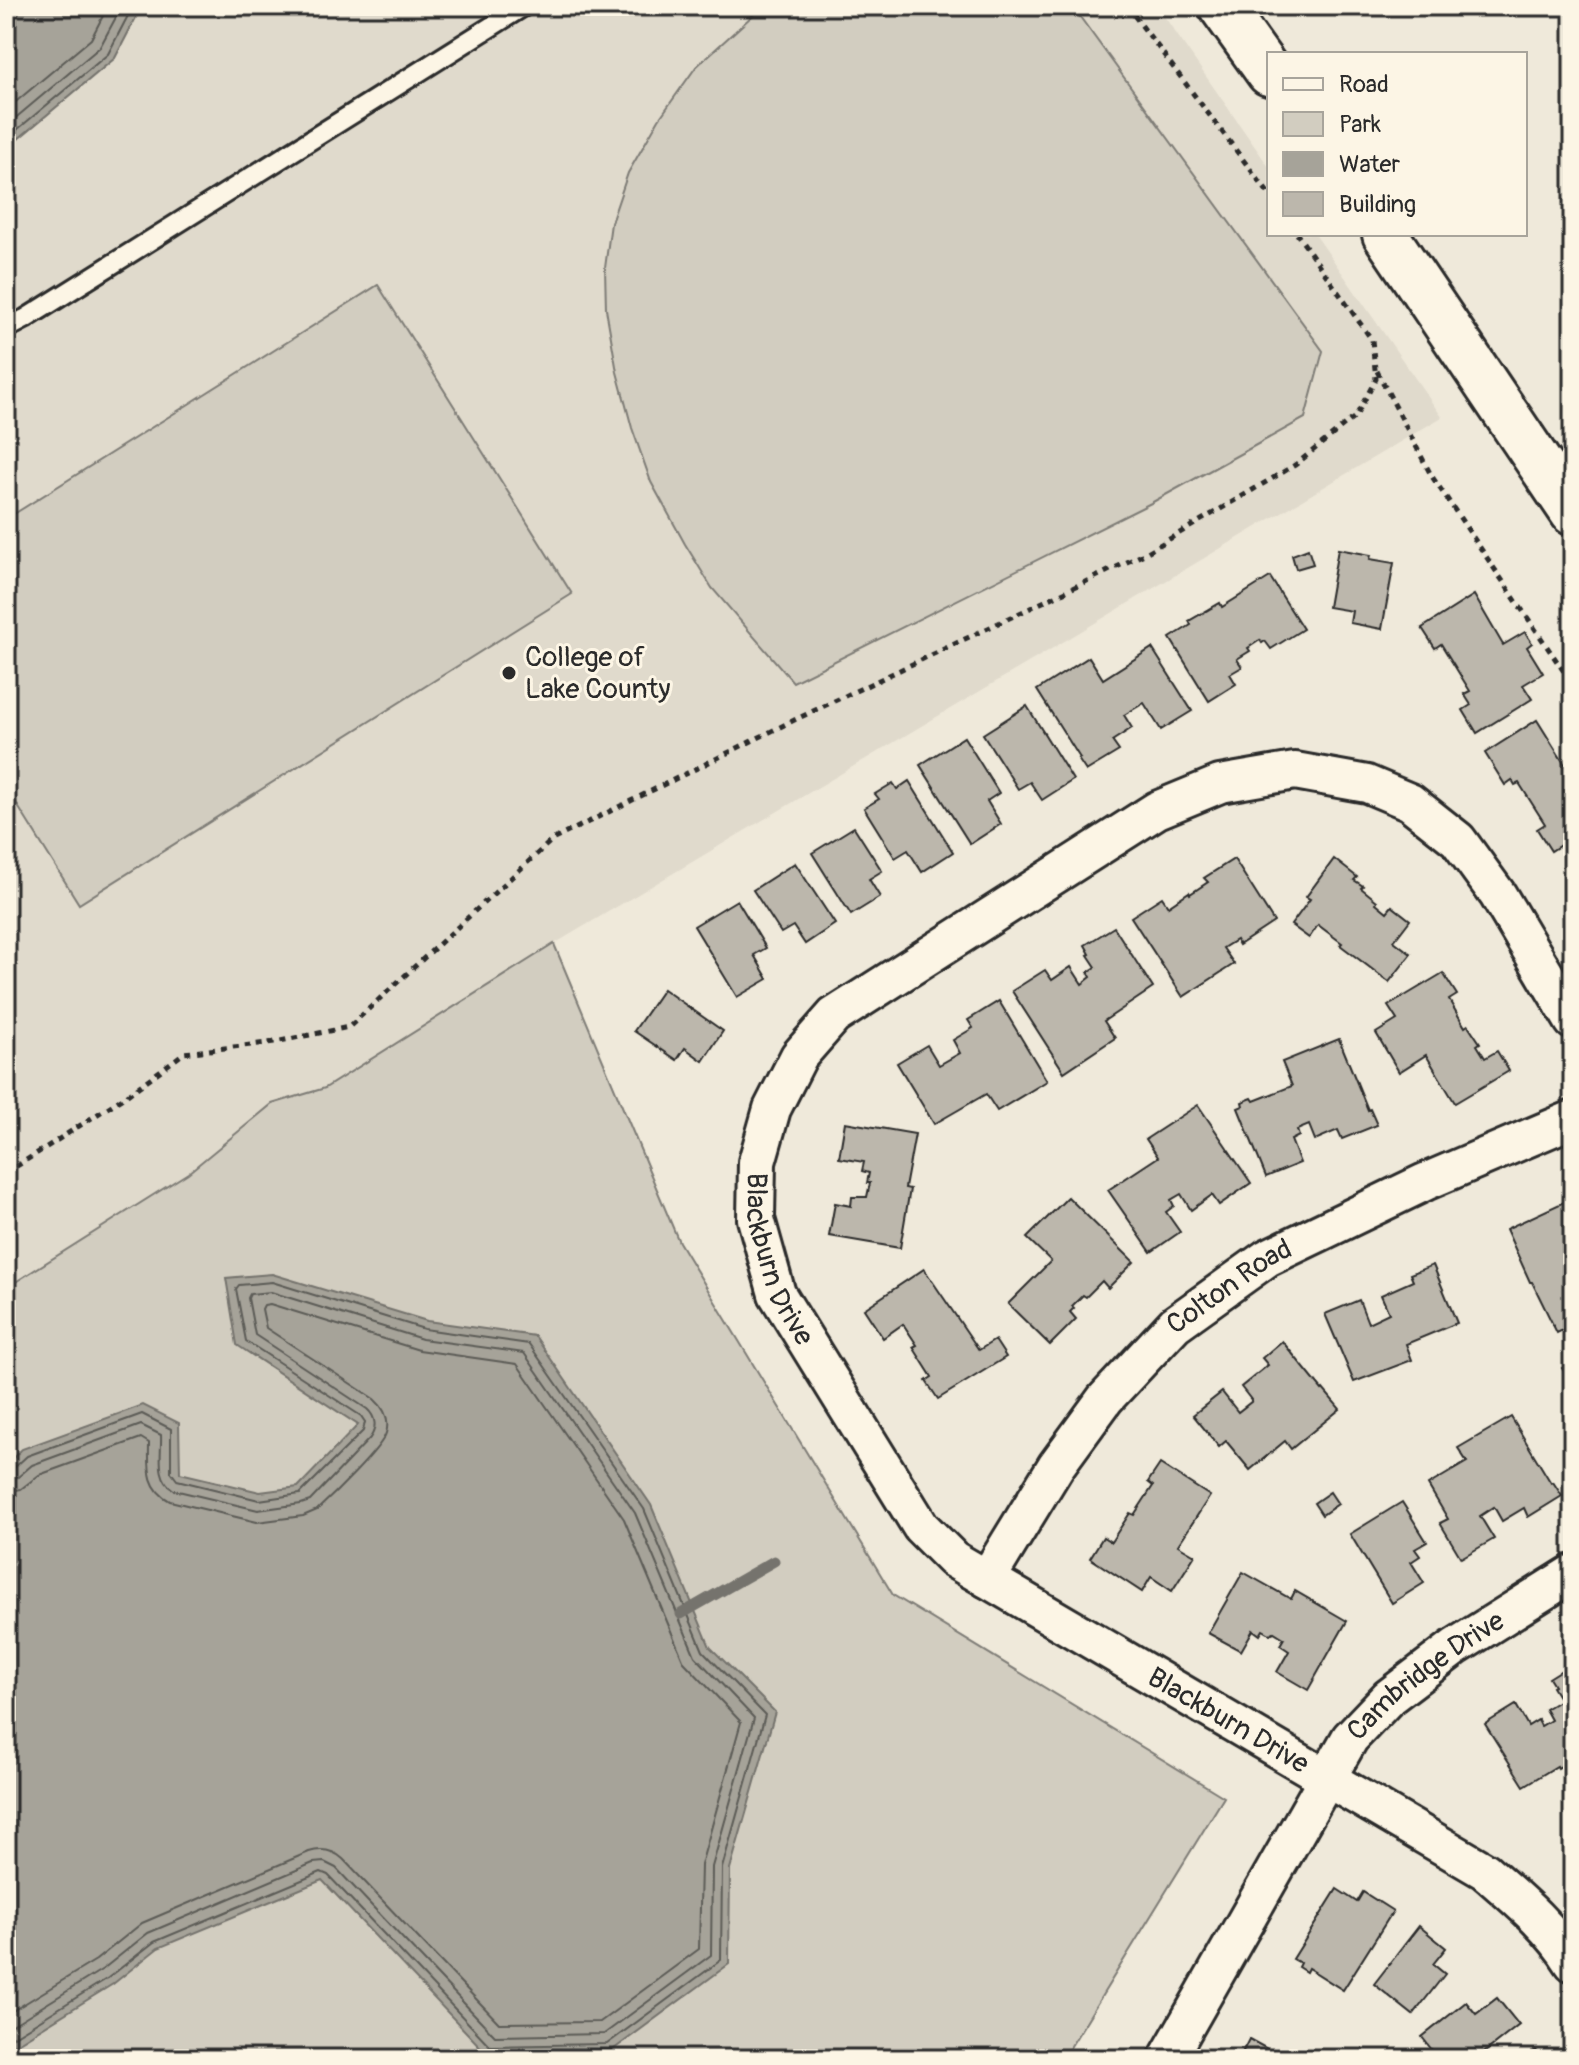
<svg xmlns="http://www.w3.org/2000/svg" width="1579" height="2065" font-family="Pangolin,sans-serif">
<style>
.built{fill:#e0dacc}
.green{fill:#d2cdc0;stroke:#7e7c76;stroke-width:2}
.water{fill:#a6a399;stroke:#75736d;stroke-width:2}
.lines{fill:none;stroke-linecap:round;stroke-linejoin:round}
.shore{stroke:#5c5b57;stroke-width:2}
.stream{stroke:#75736d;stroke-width:11}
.building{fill:#bcb7ac;stroke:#2b2b2b;stroke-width:2}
.service-casing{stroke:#2b2b2b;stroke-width:24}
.minor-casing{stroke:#2b2b2b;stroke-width:42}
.tertiary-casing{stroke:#2b2b2b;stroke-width:50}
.path{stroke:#2b2b2b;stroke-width:5;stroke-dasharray:6 6;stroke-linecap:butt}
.service{stroke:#fcf5e5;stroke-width:18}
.minor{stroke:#fcf5e5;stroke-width:36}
.tertiary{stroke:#fcf5e5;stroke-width:44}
.poi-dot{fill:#2b2b2b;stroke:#fcf5e5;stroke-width:3}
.labels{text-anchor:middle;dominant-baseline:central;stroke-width:6;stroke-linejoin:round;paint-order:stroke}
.poi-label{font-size:28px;fill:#2b2b2b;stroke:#fcf5e5;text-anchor:start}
.street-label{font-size:28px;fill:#2b2b2b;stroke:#fcf5e5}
</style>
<rect width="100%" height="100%" fill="#efe9da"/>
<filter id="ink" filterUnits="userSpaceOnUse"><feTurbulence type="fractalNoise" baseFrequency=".0125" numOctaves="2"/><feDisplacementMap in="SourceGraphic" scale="16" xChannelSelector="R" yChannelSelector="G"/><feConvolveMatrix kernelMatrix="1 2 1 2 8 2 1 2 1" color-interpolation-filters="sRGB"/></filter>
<g filter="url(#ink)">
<path class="built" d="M6,6H1157L1269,167V234H1315L1442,417L554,944L6,1288Z"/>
<g class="green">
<path d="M763,6H1072L1323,351L1305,418L1151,503L793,682L712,588L685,544L651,482L632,428L617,372L606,309L605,268L611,223L628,173L659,119L696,67Z"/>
<path d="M378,285L572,594L79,904L6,787V519Z"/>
<path d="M554,944L679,1242L893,1595L1224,1797L1063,2059H6V1288L188,1173L272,1104L325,1088Z"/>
</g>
<g class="water">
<path d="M6,6H142L115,58L6,149Z"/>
<path d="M272,1274L427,1321L535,1336L651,1505L710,1647L775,1712L730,1869L729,1964L610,2052L487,2054L322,1880L158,1948L113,1984L6,2050V1465L22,1449L143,1405L179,1423L180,1473L260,1492L298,1487L358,1425L237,1345L226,1278Z"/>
</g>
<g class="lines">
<g class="shore">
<path d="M6,110L91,39L108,6"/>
<path d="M6,126L100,47L122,6"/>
<path d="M6,139L108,54L133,6"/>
<path d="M6,1470L14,1468L27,1456L142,1414L171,1429V1472L177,1480L259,1500L300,1494L363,1431L365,1422L361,1416L246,1341L236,1289L239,1285L272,1282L424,1329L529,1344L644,1509L703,1651L765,1715L722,1868L721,1960L607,2044L490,2046L328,1875L321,1872L154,1942L108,1978L6,2041"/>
<path d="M6,1480L18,1477L32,1465L141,1425L161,1435C162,1454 155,1478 174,1490L258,1510L301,1504L310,1501L370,1438C377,1428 376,1417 367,1409L255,1335L248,1298L250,1294L271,1292L422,1339L524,1353L635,1513L695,1656L754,1718L712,1867L711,1955L604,2034L495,2036L336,1868L324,1862L313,1863L148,1933L103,1969L6,2029"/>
<path d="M6,1492L21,1489L39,1475L141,1438L149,1443C149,1467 146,1488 170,1501L257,1522L303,1516L317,1510C331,1497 382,1448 386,1433C390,1420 384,1408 374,1399L266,1328L262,1309L264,1305L270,1304L419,1350L517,1364L624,1519L684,1662L741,1722L701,1865L699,1949L600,2022L499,2023L343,1859C333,1850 322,1848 309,1852L142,1923L96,1960L6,2015"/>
</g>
<path class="stream" d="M681,1614L774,1561"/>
</g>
<g class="building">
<path d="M1308,549L1313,564L1296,569L1292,555Z"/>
<path d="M1338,549L1371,555L1370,559L1394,563L1382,629L1350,623L1352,611L1328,607Z"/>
<path d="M1270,577L1303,629L1271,649L1265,641L1262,643L1260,640L1248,648L1250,651L1237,659L1242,667L1230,674L1236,684L1209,701L1170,638L1191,625L1189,621L1220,603L1222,607Z"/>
<path d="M1474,595L1503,645L1525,632L1532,643L1527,647L1543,673L1523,685L1532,699L1477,733L1463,710L1471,705L1464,694L1470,691L1441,644L1435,648L1422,628Z"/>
<path d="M1152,648L1192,711L1161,730L1144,703L1124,715L1132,728L1112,741L1119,751L1086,771L1078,759L1080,758L1037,690L1089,657L1103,679Z"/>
<path d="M1027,706L1073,780L1042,800L1030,782L1018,789L983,734Z"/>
<path d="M1537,720L1567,768L1573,764V837L1551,851L1537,829L1545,824L1519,783L1515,785L1512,780L1505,785L1485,753Z"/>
<path d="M964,737L999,793L987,801L1001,824L970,844L920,765Z"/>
<path d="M909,781L953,852L922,872L908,850L895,858L864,808L879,799L875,794L893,783L897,789Z"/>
<path d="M854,827L882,871L869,879L880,897L851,915L812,853Z"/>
<path d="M1234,859L1274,922L1239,945L1236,940L1223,948L1234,964L1183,997L1131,917L1162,897L1168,906L1189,892L1190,894L1208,882L1204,878Z"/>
<path d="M1334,859L1357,877L1354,880L1363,886L1361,888L1377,901L1376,903L1387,912L1392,906L1410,920L1394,941L1411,954L1389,982L1340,945L1342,943L1318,925L1309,938L1291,925L1310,899L1306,897Z"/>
<path d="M1573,859V885L1562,866Z"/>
<path d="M795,863L835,924L805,944L793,926L781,933L753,890Z"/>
<path d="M737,900L766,948L754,955L768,979L737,997L694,926Z"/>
<path d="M1114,927L1153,988L1104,1021L1115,1038L1064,1072L1012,991L1045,970L1052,980L1071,967L1082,984L1091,977L1088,972L1096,967L1088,955L1090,954L1085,945Z"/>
<path d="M1443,973L1457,995L1449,1000L1465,1027L1468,1025L1480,1043L1477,1045L1485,1058L1497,1051L1509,1071L1455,1103L1426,1055L1399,1072L1376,1033L1397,1020L1388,1006Z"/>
<path d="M663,989L723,1031L703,1061L685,1048L677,1060L634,1031Z"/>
<path d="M999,1001L1047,1081L997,1111L986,1094L934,1124L897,1063L927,1045L939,1065L960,1053L953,1040L973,1028L968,1020Z"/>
<path d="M1339,1039L1368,1110L1370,1109L1377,1125L1342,1139L1338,1130L1315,1140L1309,1125L1297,1130L1299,1136L1291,1140L1300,1163L1266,1177L1238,1108L1243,1106L1242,1102L1252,1098L1254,1101L1292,1086L1282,1062Z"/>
<path d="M1198,1105L1251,1183L1219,1205L1212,1195L1191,1210L1181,1194L1171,1200L1174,1206L1166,1212L1180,1232L1151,1252L1108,1190L1158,1157L1146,1139Z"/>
<path d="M845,1122L915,1134L905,1188L910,1189L900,1248L829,1236L835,1203L851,1206L852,1197H867L870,1183H867L869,1173L862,1171L864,1162L839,1158Z"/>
<path d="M1068,1197L1134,1262L1108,1288L1102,1281L1086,1297L1083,1295L1072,1306L1074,1308L1070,1312L1076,1319L1050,1345L1008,1304L1051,1261L1027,1238Z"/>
<path d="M1564,1202L1573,1224V1226L1570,1228L1573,1234L1571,1241L1573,1244V1325L1557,1333L1532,1282H1530L1506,1229Z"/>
<path d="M1433,1265L1457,1323L1406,1344L1412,1360L1354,1382L1325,1314L1359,1300L1368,1323L1389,1313L1381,1295L1413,1281L1410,1274Z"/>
<path d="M924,1269L979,1350L995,1340L1006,1357L938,1399L926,1381L932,1377L913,1347L917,1345L903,1324L883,1338L864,1309Z"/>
<path d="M1282,1341L1322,1390L1323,1389L1340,1409L1291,1449L1285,1441L1250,1470L1226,1441L1219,1447L1193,1415L1222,1392L1238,1412L1252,1401L1241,1387L1268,1365L1262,1358Z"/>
<path d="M1573,1361V1386L1562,1368Z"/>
<path d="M1511,1417L1551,1483L1553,1482L1562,1496L1528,1517L1524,1508L1502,1521L1494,1507L1480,1516L1494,1539L1461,1558L1440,1523L1448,1519L1428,1485L1467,1462L1458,1448Z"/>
<path d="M1160,1464L1210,1496L1178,1545L1195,1555L1172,1591L1151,1577L1142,1592L1090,1558L1103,1537L1111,1542L1130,1513L1134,1515L1153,1486L1148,1482Z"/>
<path d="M1330,1492L1338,1504L1322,1515L1314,1503Z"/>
<path d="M1402,1502L1427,1542L1415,1549L1420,1556L1411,1562L1424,1583L1392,1603L1350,1534Z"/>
<path d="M1243,1572L1291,1599L1295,1591L1347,1621L1308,1690L1277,1672L1289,1651L1280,1645L1284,1638L1274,1632L1270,1634L1263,1630L1260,1635L1253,1630L1241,1651L1208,1633Z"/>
<path d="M1573,1663V1758L1558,1768L1557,1766L1524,1786L1485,1724L1516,1705L1528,1726L1538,1720L1541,1726L1551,1720L1545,1709L1560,1700L1552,1687L1554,1686L1549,1678Z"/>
<path d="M1337,1889L1357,1902L1363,1892L1393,1911L1343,1990L1308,1968L1306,1972L1298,1967L1300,1963L1293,1959Z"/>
<path d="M1419,1926L1446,1948L1433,1964L1445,1974L1413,2015L1374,1984Z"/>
<path d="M1497,1998L1519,2025L1476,2059H1430L1427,2054L1432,2050L1422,2037L1466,2002L1476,2014Z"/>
<path d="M1249,2039L1286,2059H1239Z"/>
<path d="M1536,2050L1542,2059H1521Z"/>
</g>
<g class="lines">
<g class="service-casing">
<path id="service" d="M6,329L25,319L524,6"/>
</g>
<g class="minor-casing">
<g id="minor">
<path id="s1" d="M1573,1021L1498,895L1458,840L1410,802L1367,784L1295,771L1220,784L1157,810L834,1016L799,1056L772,1109L757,1162L756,1219L777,1294L921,1527L953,1559L1485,1871C1517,1899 1550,1926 1573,1963"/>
<path id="s2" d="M987,1579L1056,1466L1105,1399L1175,1324L1267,1258L1425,1182L1573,1119"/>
<path id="s3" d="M1167,2059L1350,1738L1389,1697L1455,1647L1573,1573"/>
</g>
</g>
<g class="tertiary-casing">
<g id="tertiary">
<path d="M1221,6L1269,73"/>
<path d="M1385,234L1573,513"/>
</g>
</g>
<g class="path">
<path d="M1127,6L1269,194"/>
<path d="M1377,371L1431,475L1573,685"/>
<path d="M6,1173L126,1096L184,1053L275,1042L349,1027L552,840L786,724L1144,554L1295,465L1356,416L1376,379L1372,340L1297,234"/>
</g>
<use href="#service" class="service"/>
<use href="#minor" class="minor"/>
<use href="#tertiary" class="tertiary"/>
</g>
</g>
<circle class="poi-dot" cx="509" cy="673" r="8"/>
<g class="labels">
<g class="poi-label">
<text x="525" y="657">College of<tspan x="525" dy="32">Lake County</tspan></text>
</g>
<g class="street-label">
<text stroke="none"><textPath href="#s1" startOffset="1192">Blackburn Drive</textPath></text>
<text stroke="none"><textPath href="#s2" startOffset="384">Colton Road</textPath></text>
<text stroke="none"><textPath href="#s3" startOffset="468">Cambridge Drive</textPath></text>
<text stroke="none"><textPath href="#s1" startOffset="1864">Blackburn Drive</textPath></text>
</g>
</g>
<rect width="1579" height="2065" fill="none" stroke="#fcf5e5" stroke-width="32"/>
<rect x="16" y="16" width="1547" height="2033" fill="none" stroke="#2b2b2b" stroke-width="3" filter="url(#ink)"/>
<rect x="1267" y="52" width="260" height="184" fill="#fcf5e5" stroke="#a8a49b" stroke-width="2"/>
<rect x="1283" y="78" width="40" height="12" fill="#fcf5e5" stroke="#a8a49b" stroke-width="2"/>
<text x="1339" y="92" font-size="24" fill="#2b2b2b">Road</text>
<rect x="1283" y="112" width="40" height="24" fill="#d2cdc0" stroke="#a8a49b" stroke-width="2"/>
<text x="1339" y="132" font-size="24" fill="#2b2b2b">Park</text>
<rect x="1283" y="152" width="40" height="24" fill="#a6a399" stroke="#a8a49b" stroke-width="2"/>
<text x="1339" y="172" font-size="24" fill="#2b2b2b">Water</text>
<rect x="1283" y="192" width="40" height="24" fill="#bcb7ac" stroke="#a8a49b" stroke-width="2"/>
<text x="1339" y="212" font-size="24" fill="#2b2b2b">Building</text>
</svg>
